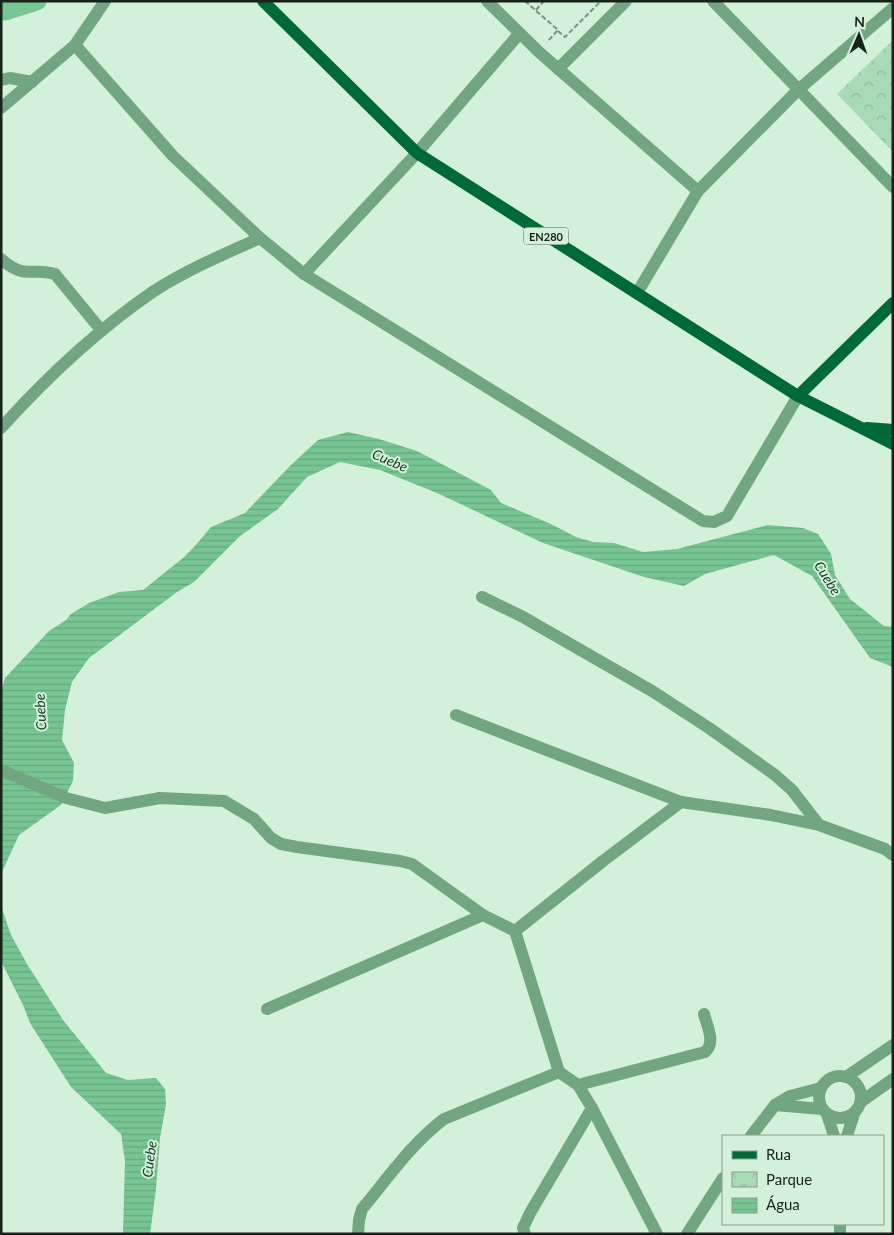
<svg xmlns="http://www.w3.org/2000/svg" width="894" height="1235" font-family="Lato,sans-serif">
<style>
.park{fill:url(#park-crowns)}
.water{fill:url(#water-rules)}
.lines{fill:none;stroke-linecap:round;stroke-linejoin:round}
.river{stroke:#77c592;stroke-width:19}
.path{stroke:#7c9182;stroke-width:2;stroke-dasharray:5 2.5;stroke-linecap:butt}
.minor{stroke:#72a683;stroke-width:12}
.major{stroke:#006938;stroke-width:12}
.labels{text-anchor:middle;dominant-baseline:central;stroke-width:4;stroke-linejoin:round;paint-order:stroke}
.shield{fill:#d3f0db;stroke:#4f6055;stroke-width:1}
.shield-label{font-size:11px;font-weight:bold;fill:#17221b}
.water-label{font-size:14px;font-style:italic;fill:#163823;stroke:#d3f0db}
</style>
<defs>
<pattern id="park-crowns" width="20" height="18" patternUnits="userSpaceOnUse" patternTransform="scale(1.25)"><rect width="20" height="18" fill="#a8dab7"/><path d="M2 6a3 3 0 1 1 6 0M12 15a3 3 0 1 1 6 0" fill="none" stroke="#90bb9d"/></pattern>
<pattern id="water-rules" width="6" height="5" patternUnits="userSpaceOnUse" patternTransform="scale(1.25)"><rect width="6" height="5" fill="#77c592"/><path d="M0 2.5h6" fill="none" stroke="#66a97d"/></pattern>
</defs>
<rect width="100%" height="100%" fill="#d3f0db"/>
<path class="park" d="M893,40V152L837,94Z"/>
<g class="water">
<path d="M348,432L379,439L417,451L491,490L501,503L551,524L576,537L593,542L614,543L643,552L677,549L768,525L803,528L818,534L826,546L831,554L835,575L850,599L884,626L893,627V667L870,658L812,576L774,555L705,574L684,586L644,577L543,543L437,493L380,470L340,462L307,477L278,509L240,536L194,582L177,592L89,658L72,682L65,710L62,740L74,763L73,781L61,805L19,835L2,872L1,877V692L5,678L49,631L66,620L71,614L89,603L119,592L143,590L183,558L195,546L211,527L245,513L290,466L318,440Z"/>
<path d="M1,906L11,935L27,964L63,1020L106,1073L128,1080L156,1078L165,1089L166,1104L160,1138L156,1189L150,1234H123L125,1161L121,1134L71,1087L30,1023L23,1005L1,961Z"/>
</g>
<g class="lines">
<path class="river" d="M1,10L5,11L37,1"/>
<g class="path">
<path d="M525,1L558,30L547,42"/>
<path d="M536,10L544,1"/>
<path d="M558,31L565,37L601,1"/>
</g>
<g class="minor">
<path d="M105,1L75,45L173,156L260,238L304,274L703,521L714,522L727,516L798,396"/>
<path d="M487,1L539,52L698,191"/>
<path d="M713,1L893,187"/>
<path d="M558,69L626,1"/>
<path d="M1,80L10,78L32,82"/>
<path d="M1,108L75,45"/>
<path d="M1,259C24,280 33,267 55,274L101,330"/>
<path d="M304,274L417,153L519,34"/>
<path d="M637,293L698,191L798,90L893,8"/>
<path d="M1,428C47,377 97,330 154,291C187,270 224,254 260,238"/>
<path d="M482,597L523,617L652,691L709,728L775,775L792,790L819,825"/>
<path d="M456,715L681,802"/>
<path d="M1,770L66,798L105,808L160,798L224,801L254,819L271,838L281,844L297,847L400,861L412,864L483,915L515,931L559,1072L578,1085L592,1108L657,1234"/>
<path d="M515,931L603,861L681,802L771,815L819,825L885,849L893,855"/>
<path d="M267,1009L483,915"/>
<circle cx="840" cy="1097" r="21"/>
<path d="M846,1077L893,1045"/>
<path d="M578,1085L705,1052C716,1043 707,1026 704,1014"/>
<path d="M862,1101L893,1079"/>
<path d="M775,1105L822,1109"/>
<path d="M827,1114L834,1136"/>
<path d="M751,1136L775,1105L790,1096L821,1088"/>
<path d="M847,1136L854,1114"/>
<path d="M358,1234L359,1220L362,1209C388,1178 411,1144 444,1119L559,1072"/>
<path d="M525,1234L523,1228L530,1213L592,1108"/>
<path d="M687,1234L723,1178"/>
<path d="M840,1234V1224"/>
</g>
<g class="major">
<path d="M263,1L417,153L798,396L893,444"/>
<path d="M798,396L893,303"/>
<path d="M867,428L893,430"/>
</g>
</g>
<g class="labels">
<rect class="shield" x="523.5" y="227.5" width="45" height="17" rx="4"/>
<g class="shield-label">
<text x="546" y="236">EN280</text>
</g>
<g class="water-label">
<text transform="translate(390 460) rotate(23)">Cuebe</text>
<text transform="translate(828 578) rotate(58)">Cuebe</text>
<text transform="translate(40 712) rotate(-93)">Cuebe</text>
<text transform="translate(149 1159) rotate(-82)">Cuebe</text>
</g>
</g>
<rect width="894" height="1235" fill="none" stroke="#17221b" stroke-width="5"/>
<rect x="722" y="1135" width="162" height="90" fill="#d3f0db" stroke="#889e8e"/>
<rect x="732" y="1151" width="25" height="8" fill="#006938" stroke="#889e8e"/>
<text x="766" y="1160" font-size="15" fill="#17221b">Rua</text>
<rect x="732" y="1172" width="25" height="15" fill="url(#park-crowns)" stroke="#889e8e"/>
<text x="766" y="1185" font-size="15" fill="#17221b">Parque</text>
<rect x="732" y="1198" width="25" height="15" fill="url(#water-rules)" stroke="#889e8e"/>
<text x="766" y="1210" font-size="15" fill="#17221b">Água</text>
<g transform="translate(859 35) rotate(2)" stroke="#d3f0db" stroke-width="4" paint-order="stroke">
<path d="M0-4L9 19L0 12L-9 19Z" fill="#17221b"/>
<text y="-8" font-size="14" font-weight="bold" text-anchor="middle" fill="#17221b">N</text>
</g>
</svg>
